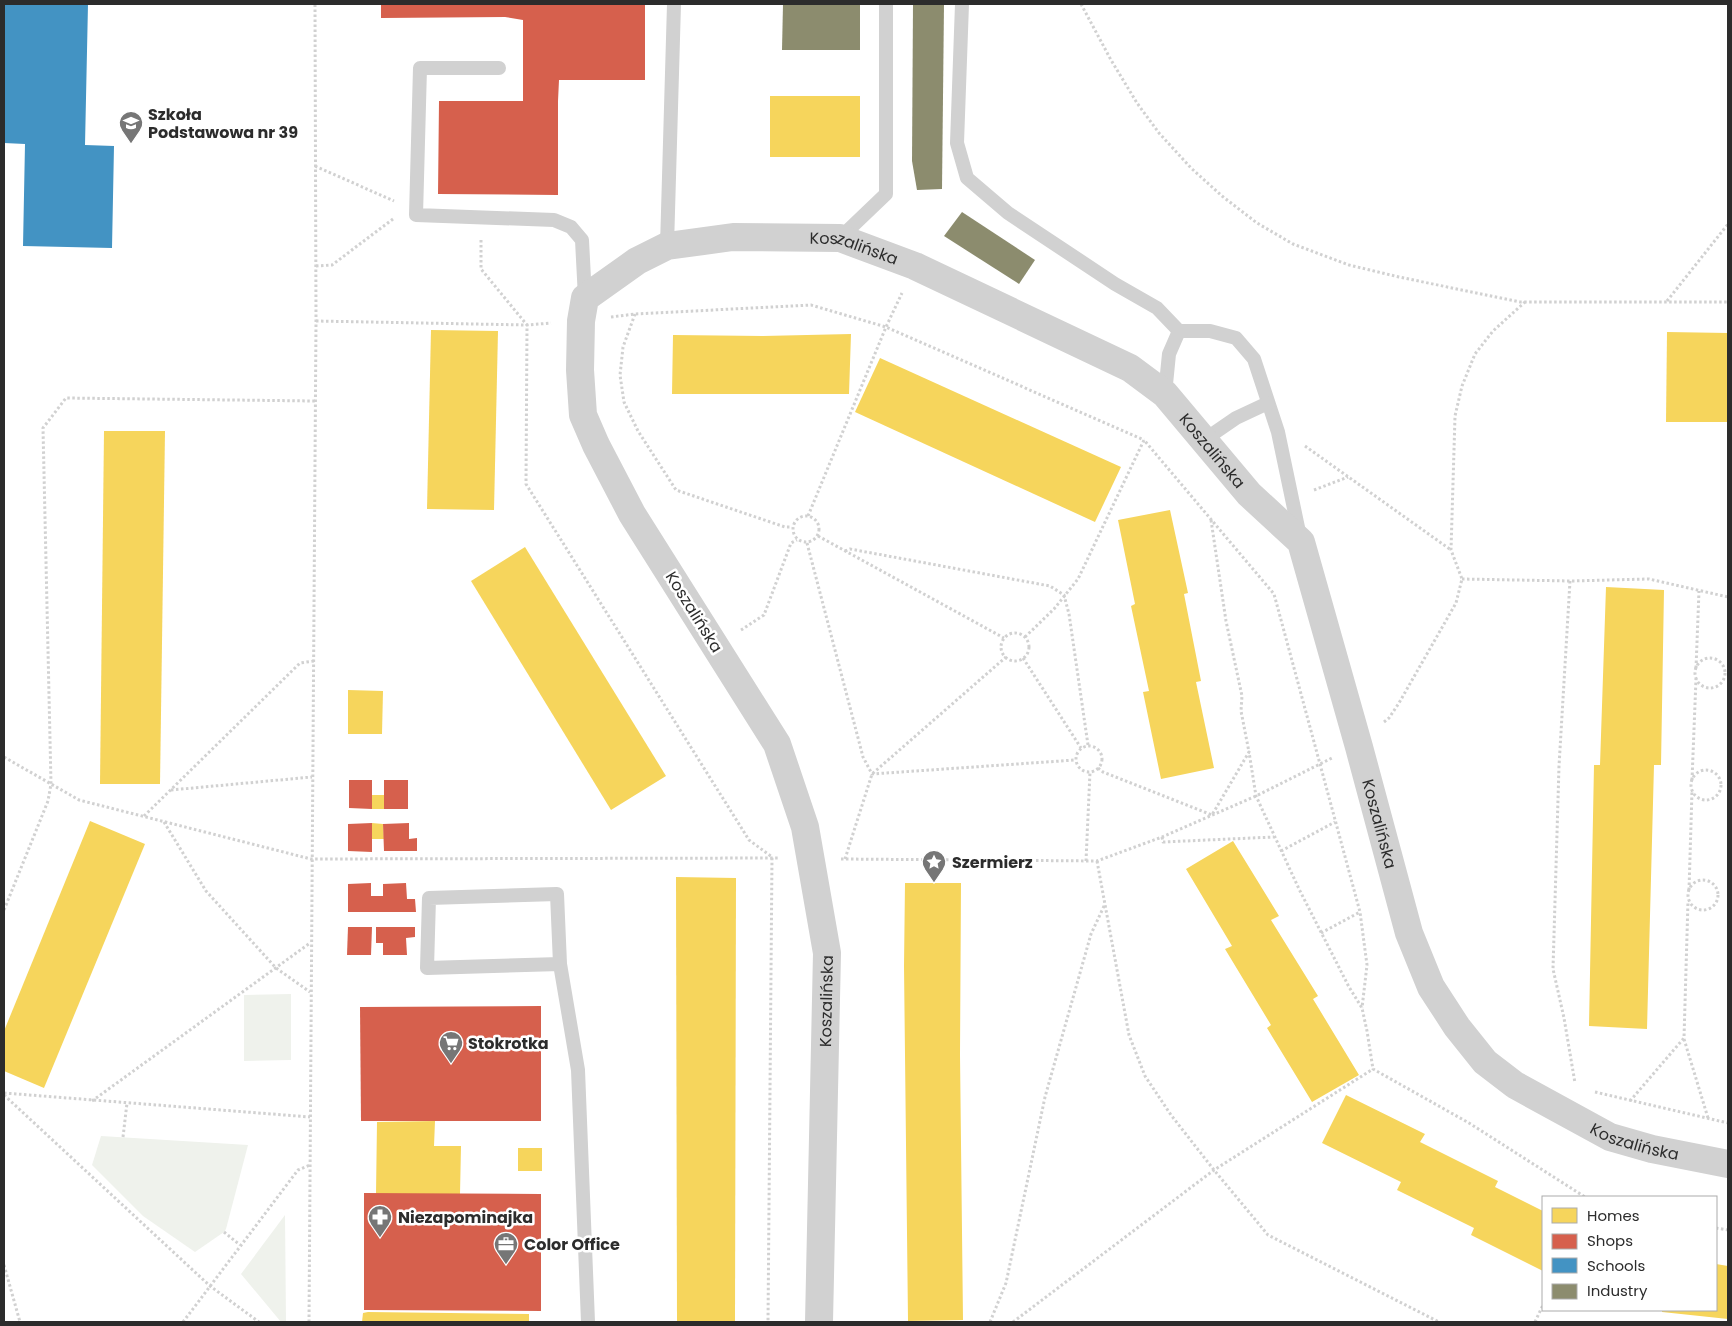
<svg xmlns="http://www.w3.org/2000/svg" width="1732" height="1326" font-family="Poppins,sans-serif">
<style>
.green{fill:#eff2ec}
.homes{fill:#f6d55c}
.shops{fill:#d6604d}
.schools{fill:#4393c3}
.industry{fill:#8c8c6e}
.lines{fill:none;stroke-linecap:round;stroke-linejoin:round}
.path{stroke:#d1d1d1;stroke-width:3;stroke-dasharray:2.5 2.5;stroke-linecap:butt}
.lane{stroke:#d1d1d1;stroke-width:14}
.street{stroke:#d1d1d1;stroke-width:28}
.labels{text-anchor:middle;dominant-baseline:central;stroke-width:5;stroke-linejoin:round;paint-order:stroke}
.poi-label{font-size:16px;font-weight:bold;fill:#2c2c2c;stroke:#fff;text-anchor:start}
.street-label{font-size:16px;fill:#2c2c2c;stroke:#fff}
</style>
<rect width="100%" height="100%" fill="#fff"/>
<g class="green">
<path d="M291,994V1060L244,1061V995Z"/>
<path d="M101,1136L248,1145L226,1229L224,1232L195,1252L143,1216L92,1165Z"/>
<path d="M285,1215L286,1322H281L241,1274Z"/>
</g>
<g class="homes">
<rect x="770" y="96" width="90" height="61"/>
<path d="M431,330L498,331L494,510L427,509Z"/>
<path d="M1667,332L1728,333V422H1666Z"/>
<path d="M851,334L849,394H672L673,335L763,336Z"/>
<path d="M880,358L1121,467L1095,522L855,412Z"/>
<path d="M104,431H165L160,784H100Z"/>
<path d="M1170,510L1188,593L1184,594L1201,681L1196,682L1214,768L1161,779L1143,692L1149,691L1131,606L1135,604L1118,520Z"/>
<path d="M525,547L666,776L611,810L471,581Z"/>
<path d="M1606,587L1664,590L1661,765H1654L1647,1029L1589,1026L1594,765H1600Z"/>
<path d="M348,690L383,691L382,734H348Z"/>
<rect x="372" y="795" width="12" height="14"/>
<path d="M90,821L145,844L44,1088L4,1071V1031Z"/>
<path d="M372,823L383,824L384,839H372Z"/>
<path d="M1233,841L1279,916L1271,920L1318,996L1313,999L1359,1075L1312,1102L1267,1028L1271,1025L1225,949L1232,946L1186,869Z"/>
<path d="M676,877L736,878L735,1322H677Z"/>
<path d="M905,883H961L960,1055L963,1320L908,1321L904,966Z"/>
<path d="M1346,1095L1425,1134L1420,1142L1498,1181L1495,1187L1543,1211V1271L1471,1235L1474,1228L1397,1190L1401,1182L1322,1143Z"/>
<path d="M435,1121L434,1146H461L460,1194H376L377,1122Z"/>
<rect x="518" y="1148" width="24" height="23"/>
<path d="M1716,1264L1728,1266V1319L1662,1312V1310H1716Z"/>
<path d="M368,1312L529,1314V1322H362L363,1313Z"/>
</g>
<g class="shops">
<path d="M381,4H645V80H559L558,101V195L438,194L439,101H523V20L505,17L381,18Z"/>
<path d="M349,780H372V809L349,808Z"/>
<rect x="384" y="780" width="24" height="29"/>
<path d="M372,823V852L348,851V824Z"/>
<path d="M409,823V839L417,838V851H384L383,824Z"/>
<path d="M371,883V896H383V884L406,883L407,899H415L416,912H348V884Z"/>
<path d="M348,927H372L371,955H347Z"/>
<path d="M376,927H415V937L406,938L407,955H383V943H376Z"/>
<path d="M541,1006V1121H361L360,1007Z"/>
<path d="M364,1193L541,1194V1311L364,1310Z"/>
</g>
<path class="schools" d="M4,4H88L85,145L114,146L112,248L23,246L25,144L4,143Z"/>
<g class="industry">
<path d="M783,4H860V50H782Z"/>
<path d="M913,4H944L942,189L917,190L912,161Z"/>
<path d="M962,212L1035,260L1019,284L944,236Z"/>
</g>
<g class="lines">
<g class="path">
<path d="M1081,4L1111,60L1137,103L1159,133L1191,168L1222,196L1257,223L1293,244L1349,265L1399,277L1520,302H1728"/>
<path d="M315,166L394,201"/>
<path d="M481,240V269L527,325L526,484L749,840L772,857L768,1322"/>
<path d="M316,266L332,265L393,219"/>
<path d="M1667,301L1728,224"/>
<path d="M635,314L623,347L620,375L624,402L638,431L676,490L785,527H792"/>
<path d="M611,317L635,314L811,305L886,327L1144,440"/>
<path d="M316,321L527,325L551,323"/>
<path d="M1305,446L1451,550"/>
<path d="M1314,490L1348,477"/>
<circle cx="806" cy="529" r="13"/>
<path d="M808,516L886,327L902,293"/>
<path d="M1211,520L1226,621L1242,696L1241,711L1249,752"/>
<path d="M818,536L1004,638"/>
<path d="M807,543L863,757L872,774L1075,760"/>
<path d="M845,551L850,549L1050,586L1064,595L1069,614L1088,745"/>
<path d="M1462,579L1570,581L1649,579L1728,597"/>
<path d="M1570,581L1559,766L1553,969L1564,1018L1575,1083"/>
<path d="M741,630L764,615L791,543L797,540"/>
<circle cx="1015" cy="647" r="14"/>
<path d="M1025,637L1054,609L1078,579L1144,440L1274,594L1360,912L1367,965L1362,1008"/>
<path d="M1023,658L1081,748"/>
<circle cx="1710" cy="673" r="15"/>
<path d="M1696,668L1699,591"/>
<path d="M1384,722L1389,718L1399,703L1456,603L1462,579L1451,550L1455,416L1462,386L1475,354L1493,331L1525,302"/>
<circle cx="1089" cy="759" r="13"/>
<path d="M4,757L79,800L311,859L779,858"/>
<path d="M1098,768L1103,772L1212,815L1249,752L1256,796L1299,889L1349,987L1362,1008L1367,1031L1373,1069L1469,1123L1585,1197"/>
<circle cx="1706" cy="785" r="15"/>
<path d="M1692,780L1696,679"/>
<path d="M171,790L312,777"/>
<path d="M144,816L300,663L314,661"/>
<path d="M164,822L206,891L276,968L310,992"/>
<path d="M1162,837L1163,842L1274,837"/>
<path d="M1281,851L1335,822"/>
<path d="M841,859L1097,861L1162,837L1256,796L1332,758"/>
<path d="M845,859L872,774L1006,657"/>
<path d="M1086,861L1090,772"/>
<path d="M1097,861L1129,1035L1145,1076L1171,1115L1214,1170L1268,1235L1439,1322"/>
<circle cx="1703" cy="895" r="15"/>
<path d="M1689,890L1692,791"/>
<path d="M4,910L48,801L51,784L43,428L66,398L315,401"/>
<path d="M1321,933L1360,912"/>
<path d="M1684,1039L1708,1118"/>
<path d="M1595,1092L1728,1123"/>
<path d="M4,1093L310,1117"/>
<path d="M4,1095L210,1286L259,1322"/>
<path d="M92,1101L310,943"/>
<path d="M1630,1101L1684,1038L1688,901"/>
<path d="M123,1137L127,1103"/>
<path d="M1716,1228L1728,1230"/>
<path d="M224,1232L240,1245"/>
<path d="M4,1265L20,1322"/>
<path d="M183,1322L298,1170L310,1165"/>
<path d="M309,1322L316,321L315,4"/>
<path d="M990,1322L1006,1283L1045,1097L1091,934L1105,904"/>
<path d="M1013,1322L1214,1170L1373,1069"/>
<path d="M1535,1322L1543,1305"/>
</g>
<g class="lane">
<path d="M962,4L957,143L967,178L1008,213L1115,284L1157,308L1179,331"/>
<path d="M499,68H420L416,215L554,220L571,227L582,240L585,298"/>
<path d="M840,238L886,194V4"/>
<path d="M667,246L674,4"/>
<path d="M1165,394L1169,354L1179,331H1210L1236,338L1254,359L1278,432L1300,537"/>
<path d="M1204,440L1236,418L1268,403"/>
<path d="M560,964L427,968L429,898L557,894L560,964L578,1070L588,1322"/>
</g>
<path class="street" id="s1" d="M819,1322L827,953L805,827L777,744L632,514L596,445L583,415L580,370L581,321L585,298L637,261L667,246L733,237L840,238L915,266L1130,368L1165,394L1249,494L1301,542L1359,747L1409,933L1431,987L1457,1027L1485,1062L1515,1085L1610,1137L1652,1149L1728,1164"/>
</g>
<defs>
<g id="school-pin" transform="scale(1.25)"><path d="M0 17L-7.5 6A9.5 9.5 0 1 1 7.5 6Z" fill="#767676" stroke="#fff"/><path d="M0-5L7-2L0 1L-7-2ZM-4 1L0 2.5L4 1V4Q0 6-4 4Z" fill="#fff"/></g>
<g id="sight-pin" transform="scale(1.25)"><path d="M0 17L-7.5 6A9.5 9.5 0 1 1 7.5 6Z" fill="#767676" stroke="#fff"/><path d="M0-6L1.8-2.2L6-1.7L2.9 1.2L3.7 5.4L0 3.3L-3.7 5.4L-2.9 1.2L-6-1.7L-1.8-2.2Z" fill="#fff"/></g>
<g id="supermarket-pin" transform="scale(1.25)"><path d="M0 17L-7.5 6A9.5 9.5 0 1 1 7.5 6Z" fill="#767676" stroke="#fff"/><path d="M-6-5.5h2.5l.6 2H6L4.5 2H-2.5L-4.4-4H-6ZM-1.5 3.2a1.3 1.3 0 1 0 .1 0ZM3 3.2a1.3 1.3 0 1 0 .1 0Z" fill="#fff"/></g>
<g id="pharmacy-pin" transform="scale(1.25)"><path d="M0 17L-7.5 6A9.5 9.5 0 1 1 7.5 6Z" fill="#767676" stroke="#fff"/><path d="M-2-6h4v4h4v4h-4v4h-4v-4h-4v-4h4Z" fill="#fff"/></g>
<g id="office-pin" transform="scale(1.25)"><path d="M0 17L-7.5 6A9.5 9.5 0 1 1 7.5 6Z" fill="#767676" stroke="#fff"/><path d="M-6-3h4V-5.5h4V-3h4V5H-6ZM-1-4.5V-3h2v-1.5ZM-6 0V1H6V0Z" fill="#fff"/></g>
</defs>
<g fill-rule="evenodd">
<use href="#school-pin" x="131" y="123"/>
<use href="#sight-pin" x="934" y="862"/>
<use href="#supermarket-pin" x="451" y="1043"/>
<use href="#pharmacy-pin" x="380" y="1217"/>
<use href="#office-pin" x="506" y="1244"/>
</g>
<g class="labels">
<g class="poi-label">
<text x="148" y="114">Szkoła<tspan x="148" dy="18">Podstawowa nr 39</tspan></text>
<text x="952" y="862">Szermierz</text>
<text x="468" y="1043">Stokrotka</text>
<text x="398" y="1217">Niezapominajka</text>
<text x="524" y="1244">Color Office</text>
</g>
<g class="street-label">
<text stroke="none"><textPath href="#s1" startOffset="1371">Koszalińska</textPath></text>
<text stroke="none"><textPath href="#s1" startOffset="1791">Koszalińska</textPath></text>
<text transform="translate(694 612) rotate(58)">Koszalińska</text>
<text stroke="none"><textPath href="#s1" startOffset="2211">Koszalińska</textPath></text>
<text stroke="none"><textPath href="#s1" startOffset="321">Koszalińska</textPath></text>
<text stroke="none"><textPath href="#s1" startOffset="2646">Koszalińska</textPath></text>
</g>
</g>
<rect width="1732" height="1326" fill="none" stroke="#2c2c2c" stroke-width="10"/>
<rect x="1542" y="1196" width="175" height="115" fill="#ffffff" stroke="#ababab"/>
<rect x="1552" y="1208" width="25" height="15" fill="#f6d55c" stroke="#ababab"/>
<text x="1587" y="1221" font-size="15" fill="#2c2c2c">Homes</text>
<rect x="1552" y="1234" width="25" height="15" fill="#d6604d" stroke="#ababab"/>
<text x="1587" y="1246" font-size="15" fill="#2c2c2c">Shops</text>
<rect x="1552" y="1258" width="25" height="15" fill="#4393c3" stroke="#ababab"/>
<text x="1587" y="1271" font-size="15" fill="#2c2c2c">Schools</text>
<rect x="1552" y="1284" width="25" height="15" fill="#8c8c6e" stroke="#ababab"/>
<text x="1587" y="1296" font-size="15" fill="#2c2c2c">Industry</text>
</svg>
